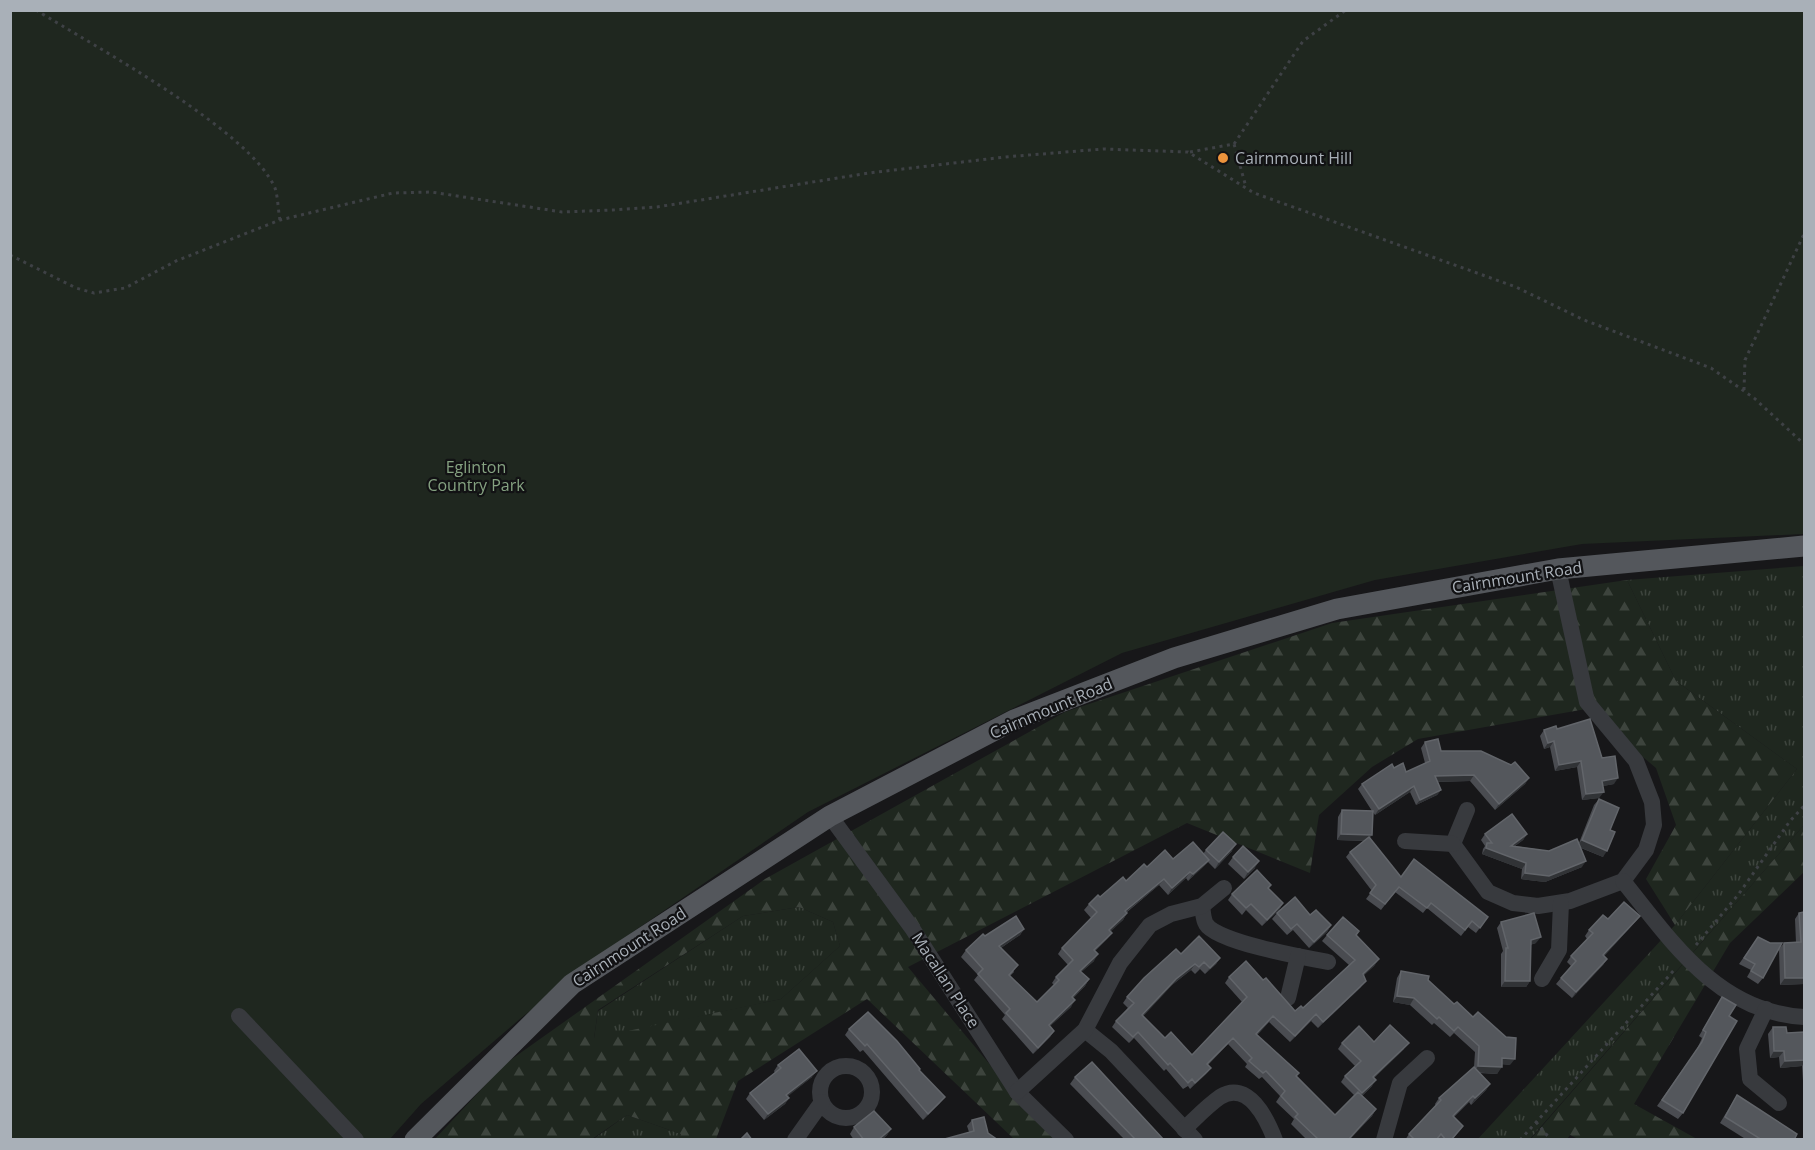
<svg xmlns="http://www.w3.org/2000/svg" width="1815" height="1150" font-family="'Open Sans',sans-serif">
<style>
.grass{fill:url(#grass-tufts)}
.forest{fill:url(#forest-firs);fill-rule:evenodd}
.park{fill:#1f271f}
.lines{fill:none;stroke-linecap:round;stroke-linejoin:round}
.path{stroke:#3e4145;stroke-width:3;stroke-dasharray:3 4.5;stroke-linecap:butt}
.minor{stroke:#383a3e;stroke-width:16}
.major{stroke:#54575c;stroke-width:21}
.wall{fill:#4a4c51}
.shaded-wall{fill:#313336}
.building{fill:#54575c;stroke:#62656a;stroke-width:1.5}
.poi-dot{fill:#ec933c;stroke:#121214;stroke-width:2}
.labels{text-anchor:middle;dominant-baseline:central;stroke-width:4.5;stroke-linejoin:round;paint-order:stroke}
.poi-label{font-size:16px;fill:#a9b0b8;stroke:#121214;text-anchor:start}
.park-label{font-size:16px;fill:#85a281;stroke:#121214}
.street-label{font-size:16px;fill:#a9b0b8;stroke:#121214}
</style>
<defs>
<pattern id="grass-tufts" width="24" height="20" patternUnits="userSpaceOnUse" patternTransform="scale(1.5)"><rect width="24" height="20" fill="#1f271f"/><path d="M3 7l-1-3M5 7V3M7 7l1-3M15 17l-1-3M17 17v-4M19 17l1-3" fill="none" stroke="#3d443d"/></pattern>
<pattern id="forest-firs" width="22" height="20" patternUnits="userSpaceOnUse" patternTransform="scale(1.5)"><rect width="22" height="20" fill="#1f271f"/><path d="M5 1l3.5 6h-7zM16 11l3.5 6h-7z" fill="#3d443d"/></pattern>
</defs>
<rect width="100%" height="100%" fill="#171719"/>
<g class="grass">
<path d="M1804,566V825L1530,1139L1477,1140L1675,925L1797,769L1676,681L1627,580Z"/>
<path d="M799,907L833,922L840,946L781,999L594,1039L598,1011L743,916Z"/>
<path d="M627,1115L681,1134L679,1139L592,1140Z"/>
</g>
<g class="forest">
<path d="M1627,580L1676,681L1797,769L1675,925L1646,879L1676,825L1656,768L1586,709L1418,739L1372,767L1319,815L1310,873L1187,823L908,967L1039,1123L1065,1139H1014L867,999L738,1081L716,1139H679L681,1134L627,1115L592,1139L434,1140L505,1064L765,879L1065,712L1332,623ZM799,907L833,922L840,946L781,999L594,1038L598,1010L743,916Z"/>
<path d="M1804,825V872L1730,943L1634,1104L1697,1139L1580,1140L1570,1135L1567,1139L1530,1140Z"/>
</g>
<path class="park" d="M10,11H1804V534L1582,544L1375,580L1122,653L808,812L627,936L521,1018L421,1104L390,1139H11Z"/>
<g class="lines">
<g class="path">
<path d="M36,10C92,45 250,130 275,188C278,197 278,210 280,220"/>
<path d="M1234,144L1303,41L1346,10"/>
<path d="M1190,152L1234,144L1246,187"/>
<path d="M10,255L76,288L94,293L125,288L176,261L280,220L393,193L431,192L562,212L613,210L657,207L869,173L1005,157L1103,149L1188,152L1254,193L1516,287L1584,320L1711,368L1754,398L1804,444"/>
<path d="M1744,390L1745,360L1804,234"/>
<path d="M1696,945L1738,895L1790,821L1804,806"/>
<path d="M1536,1122L1551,1140"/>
<path d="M1520,1140L1676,968"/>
</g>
<g class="minor">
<path d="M1467,810L1453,844L1488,892L1513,903L1538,906L1570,901L1623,881L1646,850L1654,825L1652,802L1636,761L1587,702L1558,569"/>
<path d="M830,816L912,928L1017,1092L1066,1140"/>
<path d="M1405,841L1453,844"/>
<path d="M1623,881C1672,942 1718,1012 1804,1017"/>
<path d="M1202,906C1203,911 1203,919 1206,924C1216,942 1306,958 1328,962"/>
<path d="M1542,979L1559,950L1561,903"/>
<path d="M1288,998L1298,956"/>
<path d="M1766,1009L1747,1049L1750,1079L1779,1103"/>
<path d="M239,1016L356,1140"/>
<path d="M1085,1030L1111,1051L1195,1140"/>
<circle cx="846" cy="1092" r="26"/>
<path d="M1017,1092L1085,1030L1120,963L1150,925L1171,914L1202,906L1224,888"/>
<path d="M1184,1129C1195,1119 1207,1106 1220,1097C1248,1079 1267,1119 1275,1140"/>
<path d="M795,1140L822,1102"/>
<path d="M1384,1140L1400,1083L1427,1058"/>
</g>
<path class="major" d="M415,1140L572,984L830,816L1014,720L1174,658L1337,609L1558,569L1804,546"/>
</g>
<g class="wall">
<path d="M1557,729L1602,758L1614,784L1603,786L1599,798L1582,800L1577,767L1555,771L1550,747L1544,749L1540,736L1544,730Z"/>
<path d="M1425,742L1441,751L1529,778L1525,784L1495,810L1470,781L1438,782L1441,790L1437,795L1416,805L1410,792L1375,815L1373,812L1370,838L1401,877L1488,917L1476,933L1468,927L1461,936L1427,908L1423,913L1395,892L1381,910L1366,899L1372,891L1346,857L1350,852L1364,841L1337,840L1338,817L1342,810L1372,811L1358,789L1362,784L1394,768L1406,772L1425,763L1421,748Z"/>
<path d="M1599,799L1610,830L1603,857L1581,848L1582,867L1545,882L1521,879L1522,869L1482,854L1483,849L1485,846L1481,840L1485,834H1527L1523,840L1515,846L1549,851L1579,843L1594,805Z"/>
<path d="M1206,850L1232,851L1215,869L1208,862L1204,866L1188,881L1186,878L1168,895L1159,885L1126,913H1127L1123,920L1110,931L1112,933L1107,939L1095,951L1094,961L1081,972L1089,979L1085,986L1073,998L1071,1007L1050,1026L1054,1031L1050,1037L1033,1054L1002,1019L1005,1015L974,980L978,975L961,957L966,950L985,936L1024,929L1020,935L1001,948L1014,972L1010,976L1037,1002L1054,985L1052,983L1056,977L1068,965L1058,954L1062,948L1091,918L1084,910L1089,904L1147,867L1173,859L1203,854Z"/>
<path d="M1233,857L1255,868L1244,879L1228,864Z"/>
<path d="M1271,885L1268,889L1283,903L1279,910L1262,926L1246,910L1242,915L1228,900L1232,894Z"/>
<path d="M1804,912V984L1780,985L1779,949L1784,943H1796L1795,919L1799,913Z"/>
<path d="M1277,913L1310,915L1331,925L1327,932L1309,948L1293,930L1287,935L1272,919Z"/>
<path d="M1640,916L1635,922L1604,956L1607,959L1603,965L1572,998L1556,984L1571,966L1567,962L1571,956L1587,939L1585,936L1589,930L1608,919Z"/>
<path d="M1501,922L1536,943L1530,945V981L1526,987H1501V954L1503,951L1497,928Z"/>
<path d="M1359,931L1356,935L1379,959L1374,966L1363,976L1361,987L1318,1028L1311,1021L1290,1042L1269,1022L1257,1035L1335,1115L1354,1095L1341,1082L1345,1076L1355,1066L1338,1049L1342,1043L1374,1042L1404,1049L1374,1078L1372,1086L1362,1096L1376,1109L1372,1116L1349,1140H1307L1291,1124L1294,1119L1276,1102L1280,1096L1262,1077L1259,1079L1245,1067L1247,1064L1228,1044L1208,1065L1211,1068L1206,1074L1190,1089L1188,1086L1183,1089L1166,1069L1164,1071L1134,1038L1129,1043L1112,1027L1116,1021L1128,1008L1123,1003L1127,997L1181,954L1220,958L1216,964L1205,974L1200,969L1195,974L1191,970L1172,985L1143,1016L1165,1038L1192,1055L1242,1002L1225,983L1229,977L1263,980L1295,1011L1303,1008L1349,965L1322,941L1327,935Z"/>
<path d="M1758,937L1763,978L1758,984L1747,977L1751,970L1739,964Z"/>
<path d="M1401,971L1428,980L1510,1065L1502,1064L1497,1074L1479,1073L1490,1084L1486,1090L1471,1105L1469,1102L1454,1117L1463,1126L1452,1140H1405L1409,1134L1436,1106L1435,1104L1439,1098L1474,1067L1475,1052L1454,1033L1450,1037L1434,1023L1432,1025L1410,1005L1393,1002L1397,978Z"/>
<path d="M1722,997L1729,1016L1683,1113L1678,1119L1657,1106L1697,1049L1702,1038L1699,1036Z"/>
<path d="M1773,1027L1787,1033L1804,1032V1096L1802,1066L1780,1068L1779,1057L1770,1058L1768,1034Z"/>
<path d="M849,1029L919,1071L940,1103L923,1120L863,1050L860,1052L845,1035Z"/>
<path d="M778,1065L812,1077L787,1096L789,1098L785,1104L764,1120L746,1099L750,1093L775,1073L774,1071Z"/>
<path d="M1075,1077L1164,1140H1125L1070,1084Z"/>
<path d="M1737,1095L1794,1140H1747L1720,1123Z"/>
<path d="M972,1120L988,1133L969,1132L967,1126Z"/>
<path d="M854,1127L891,1129L887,1135L882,1140H854L850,1134Z"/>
</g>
<g class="shaded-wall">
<path d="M1554,741L1550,747L1544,749L1548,743Z"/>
<path d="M1581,761L1577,767L1555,771L1559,765Z"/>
<path d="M1474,775L1470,781L1431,782L1435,776Z"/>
<path d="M1529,778L1525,784L1495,810L1499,804Z"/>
<path d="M1618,778L1614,784L1598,787L1602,781Z"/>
<path d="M1414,786L1410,792L1375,815L1379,809Z"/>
<path d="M1441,790L1437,795L1416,805L1420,800Z"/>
<path d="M1604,792L1599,798L1582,800L1586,794Z"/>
<path d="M1341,834L1372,835L1368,841L1337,840Z"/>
<path d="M1527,834L1523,840L1507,852L1511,846Z"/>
<path d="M1582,840L1607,851L1603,857L1577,846Z"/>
<path d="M1236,844L1232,851L1215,869L1219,862Z"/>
<path d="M1486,848L1526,863L1522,869L1482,854Z"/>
<path d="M1209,860L1204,866L1188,881L1193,874Z"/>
<path d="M1259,861L1255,868L1244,879L1248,872Z"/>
<path d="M1586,861L1582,867L1545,882L1521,879L1525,873Z"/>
<path d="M1190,872L1186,878L1168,895L1172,888Z"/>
<path d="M1164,879L1159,885L1120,917L1125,911Z"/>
<path d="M1283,903L1279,910L1262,926L1267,920Z"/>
<path d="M1127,913L1123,920L1105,937L1109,930Z"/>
<path d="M1640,916L1635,922L1599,962L1603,955Z"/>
<path d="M1331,925L1327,932L1309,948L1314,942Z"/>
<path d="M1024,929L1020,935L995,952L999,946Z"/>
<path d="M1112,933L1107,939L1089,956L1094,950Z"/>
<path d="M1541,937L1536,943L1526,946L1531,940Z"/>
<path d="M1098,954L1094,961L1076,977L1080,971Z"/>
<path d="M1220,958L1216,964L1205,974L1210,968Z"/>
<path d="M1379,959L1374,966L1358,981L1363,974Z"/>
<path d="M1607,959L1603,965L1572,998L1576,992Z"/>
<path d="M1195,964L1191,970L1172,985L1138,1022L1142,1015L1176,979Z"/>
<path d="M1785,978H1804V984L1780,985Z"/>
<path d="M1089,979L1085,986L1068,1004L1072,997Z"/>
<path d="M1366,981L1361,987L1318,1028L1323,1022Z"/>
<path d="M1505,981H1530L1526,987H1501Z"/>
<path d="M1397,996L1414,998L1410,1005L1393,1002Z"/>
<path d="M1075,1000L1071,1007L1044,1032L1049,1025Z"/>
<path d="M1316,1014L1311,1021L1290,1042L1295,1036Z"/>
<path d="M1273,1016L1269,1022L1252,1041L1256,1034Z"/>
<path d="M1054,1031L1050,1037L1033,1054L1038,1048Z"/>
<path d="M1233,1038L1228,1044L1202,1070L1207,1064Z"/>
<path d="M1409,1043L1404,1049L1369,1083L1373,1077Z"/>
<path d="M1774,1051H1784L1779,1057L1770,1058Z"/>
<path d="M1502,1058L1515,1059L1510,1065L1498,1064Z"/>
<path d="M1804,1060V1063L1802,1066L1780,1068L1785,1061Z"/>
<path d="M1478,1066L1502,1067L1497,1074L1474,1072Z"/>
<path d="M1211,1068L1206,1074L1190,1089L1195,1083Z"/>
<path d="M817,1071L812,1077L782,1101L786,1095Z"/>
<path d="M1376,1080L1372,1086L1358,1099L1362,1093Z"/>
<path d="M1490,1084L1486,1090L1471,1105L1475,1098Z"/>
<path d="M1473,1096L1469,1102L1448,1122L1453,1116Z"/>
<path d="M945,1097L940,1103L923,1120L928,1114Z"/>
<path d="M789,1098L785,1104L764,1120L768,1114Z"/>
<path d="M1376,1109L1372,1116L1349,1140H1348Z"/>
<path d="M891,1129L887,1135L882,1140H878Z"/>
</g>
<g class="building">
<path d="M1590,719L1602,758L1615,756L1618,778L1602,781L1604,792L1586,794L1581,761L1559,765L1554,741L1548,743L1544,730L1556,726L1557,729Z"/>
<path d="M1438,739L1441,751H1481L1511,765L1515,762L1529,778L1499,804L1474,775L1435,776L1441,790L1420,800L1414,786L1379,809L1362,784L1392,764L1394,768L1403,763L1406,772L1430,761L1425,742Z"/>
<path d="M1599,799L1619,808L1610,830L1615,832L1607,851L1582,840Z"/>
<path d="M1342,810L1373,811L1372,835L1341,834Z"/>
<path d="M1512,814L1527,834L1511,846L1549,851L1577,839L1586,861L1549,876L1525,873L1526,863L1486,848L1487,843H1492L1485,834Z"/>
<path d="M1223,832L1236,844L1219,862L1206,850Z"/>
<path d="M1369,837L1401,877L1414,859L1488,917L1480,928L1472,921L1465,930L1431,903L1427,908L1399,887L1385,904L1370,893L1376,885L1350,852Z"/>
<path d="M1193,842L1209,860L1193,874L1190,872L1172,888L1164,879L1125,911L1127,913L1109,930L1112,933L1094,950L1098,954L1080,971L1089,979L1072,997L1075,1000L1049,1025L1054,1031L1038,1048L1006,1013L1010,1009L978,974L983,969L966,950L983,934L985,936L1016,916L1024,929L999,946L1018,965L1009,975L1037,1002L1059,980L1056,977L1073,960L1062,948L1097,912L1089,904L1098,895L1100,897L1123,877L1126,881L1144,864L1147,867L1165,850L1173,859Z"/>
<path d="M1243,846L1259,861L1248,872L1233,857Z"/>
<path d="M1257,870L1271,885L1268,888L1283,903L1267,920L1251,904L1246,908L1232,894Z"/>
<path d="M1295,897L1310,915L1316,910L1331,925L1314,942L1297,924L1291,929L1277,913Z"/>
<path d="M1624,902L1640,916L1603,955L1607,959L1576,992L1561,978L1576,961L1571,956L1593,933L1589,930L1603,915L1608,919Z"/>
<path d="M1804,912V978H1785L1784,943L1801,942L1799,913Z"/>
<path d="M1534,913L1541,937L1531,940L1530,981H1505L1506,948H1508L1501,922Z"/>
<path d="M1343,917L1359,931L1356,935L1379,959L1363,974L1366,981L1323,1022L1316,1014L1295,1036L1273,1016L1256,1034L1299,1073L1296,1076L1335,1115L1358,1092L1376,1109L1348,1140H1317L1318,1139L1295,1117L1298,1114L1281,1096L1285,1091L1266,1071L1263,1073L1249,1061L1252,1058L1233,1038L1207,1064L1211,1068L1195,1083L1192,1079L1188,1083L1170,1063L1168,1065L1138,1032L1133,1037L1116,1021L1134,1003L1127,997L1144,978L1176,949L1181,954L1199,936L1220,958L1210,968L1204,962L1199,967L1195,964L1176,979L1142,1015L1165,1038L1171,1032L1192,1055L1247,997L1229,977L1246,961L1263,980L1266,978L1295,1011L1301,1006L1303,1008L1355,960L1327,935Z"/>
<path d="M1758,937L1770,943H1782L1763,978L1751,971L1755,964L1744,958Z"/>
<path d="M1401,971L1429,976L1428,980L1454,1004L1457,1002L1473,1017L1478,1012L1506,1037L1516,1038L1515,1059L1502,1058V1067L1478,1066L1479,1046L1458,1027L1454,1031L1439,1017L1437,1019L1414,998L1397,996Z"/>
<path d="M1722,997L1736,1005L1729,1016L1737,1021L1683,1113L1662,1100L1702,1042L1706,1032L1703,1030Z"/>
<path d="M868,1012L897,1041L920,1069L919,1070L945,1097L928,1114L867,1044L865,1046L849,1029Z"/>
<path d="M1390,1025L1409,1043L1373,1077L1376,1080L1362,1093L1345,1076L1361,1061L1342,1043L1359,1026L1374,1042Z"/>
<path d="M1773,1027H1786L1787,1033L1804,1032V1060L1785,1061L1784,1051H1774Z"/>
<path d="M799,1049L817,1071L786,1095L789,1098L768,1114L750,1093L781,1068L778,1065Z"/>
<path d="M1092,1062L1164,1140H1136L1075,1077Z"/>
<path d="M1474,1067L1490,1084L1475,1098L1473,1096L1453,1116L1463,1126L1451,1140H1446L1441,1134L1436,1140H1413L1414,1139L1409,1134L1441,1100L1439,1098Z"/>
<path d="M1737,1095L1797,1134L1794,1140H1762L1725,1117Z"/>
<path d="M874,1111L891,1129L878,1140H864L854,1127Z"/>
<path d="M984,1117L988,1133L998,1140H941L974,1131L972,1120Z"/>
<path d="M747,1133L752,1140H740Z"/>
</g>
<circle class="poi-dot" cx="1223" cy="158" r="6"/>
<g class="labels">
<g class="poi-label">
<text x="1235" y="158">Cairnmount Hill</text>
</g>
<g class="park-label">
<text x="476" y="467">Eglinton<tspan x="476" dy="18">Country Park</tspan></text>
</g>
<g class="street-label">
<text transform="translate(1517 577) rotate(-9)">Cairnmount Road</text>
<text transform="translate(1051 708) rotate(-23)">Cairnmount Road</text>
<text transform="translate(629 947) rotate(-33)">Cairnmount Road</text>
<text transform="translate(946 980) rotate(57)">Macallan Place</text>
</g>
</g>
<rect width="1815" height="1150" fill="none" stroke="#a9b0b8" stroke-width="24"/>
</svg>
